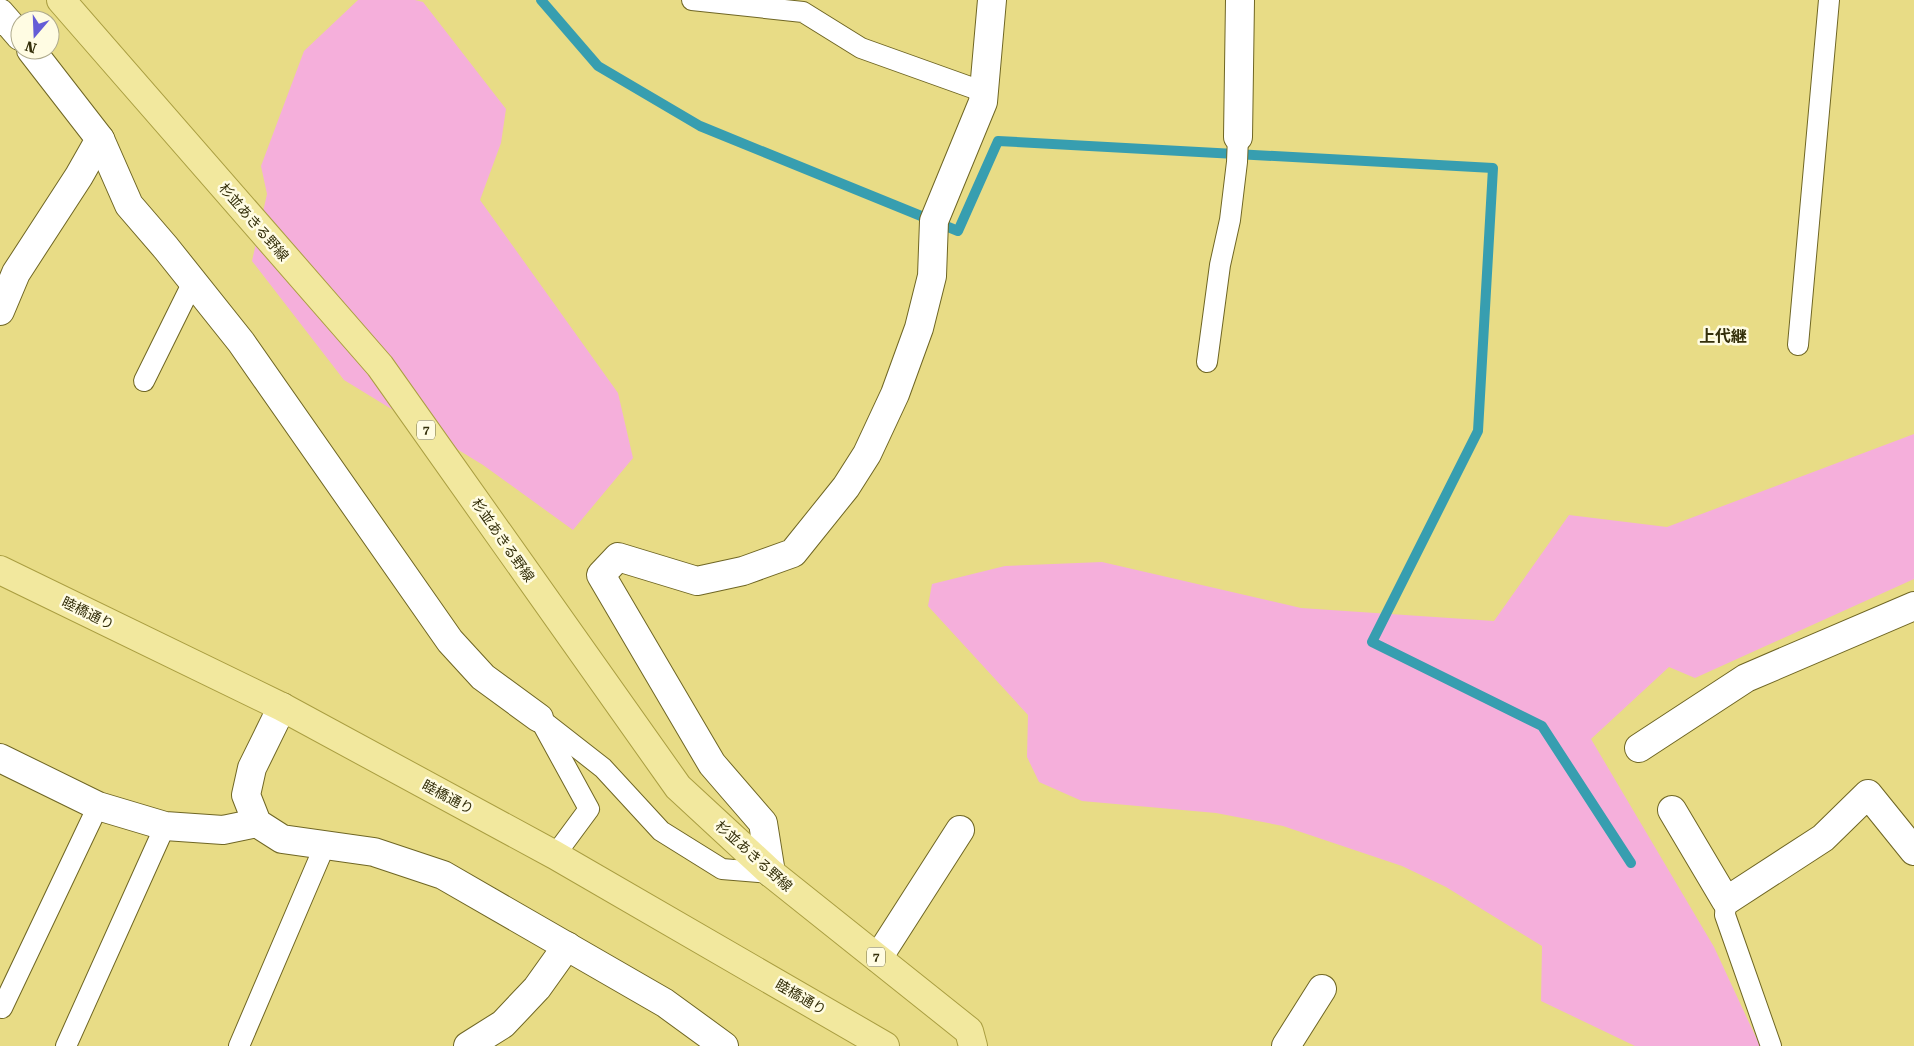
<svg xmlns="http://www.w3.org/2000/svg" width="1914" height="1046" font-family="'Roboto Serif','Noto Sans JP',serif">
<style>
.green{fill:#f5afdb}
.lines{fill:none;stroke-linecap:round;stroke-linejoin:round}
.stream{stroke:#379eb0;stroke-width:10}
.service-casing{stroke:#6f6624;stroke-width:22}
.minor-casing{stroke:#6f6624;stroke-width:30}
.primary-casing{stroke:#aa9e41;stroke-width:30}
.service{stroke:#fff;stroke-width:20}
.minor{stroke:#fff;stroke-width:28}
.primary{stroke:#f2e89e;stroke-width:28}
.labels{text-anchor:middle;dominant-baseline:central;stroke-width:5;stroke-linejoin:round;paint-order:stroke}
.shield{fill:#fffce3;stroke:#716c4b;stroke-width:1}
.shield-label{font-size:12px;font-weight:bold;fill:#342f0a}
.street-label{font-size:14px;fill:#342f0a;stroke:#fffce3}
.quarter-label{font-size:16px;font-weight:bold;fill:#342f0a;stroke:#fffce3}
</style>
<rect width="100%" height="100%" fill="#e8dc86"/>
<g class="green">
<path d="M358,0H415L423,2L506,109L501,143L480,200L618,393L633,458L573,530L483,465L344,380L252,261L267,194L261,166L304,51Z"/>
<path d="M1914,434V579L1695,678L1669,667L1591,739L1714,947L1760,1046H1635L1541,1001L1542,946L1446,887L1402,866L1283,826L1216,813L1082,801L1039,782L1027,757L1028,715L928,606L932,584L1005,566L1102,562L1301,608L1494,621L1569,515L1667,527Z"/>
</g>
<g class="lines">
<path class="stream" d="M541,0L598,66L700,126L958,231L998,141L1493,168L1478,431L1372,642L1542,726L1631,863"/>
<g class="service-casing">
<g id="service">
<path d="M692,0L803,12L861,48L984,92"/>
<path d="M1798,345L1829,0"/>
<path d="M1207,362L1220,265L1230,220L1237,162L1238,137"/>
<path d="M144,381L193,282"/>
<path d="M539,718L603,768L661,831L722,869L771,873"/>
<path d="M543,725L589,809L555,855"/>
<path d="M1726,901L1725,915L1771,1046"/>
<path d="M2,1008L98,806"/>
<path d="M66,1046L165,826"/>
<path d="M239,1046L325,845"/>
</g>
</g>
<g class="minor-casing">
<g id="minor">
<path d="M0,13L20,36"/>
<path d="M1238,137L1240,0"/>
<path d="M100,139L129,205L166,248L241,342L450,641L483,677L539,718"/>
<path d="M0,311L16,273L79,176L100,139L31,50"/>
<path d="M282,707L252,768L246,795L257,823L282,839L374,852L443,875L665,1003L724,1046"/>
<path d="M1639,748L1746,678L1914,606"/>
<path d="M0,758L98,806L165,826L223,830L257,823"/>
<path d="M1672,810L1726,901L1823,838L1868,794L1914,851"/>
<path d="M771,873L763,823L712,764L601,575L618,557L697,581L743,571L793,553L846,487L867,454L895,394L919,328L932,276L934,221L983,102L992,0"/>
<path d="M878,958L960,830"/>
<path d="M468,1046L503,1024L537,988L567,946"/>
<path d="M1286,1046L1322,989"/>
</g>
</g>
<g class="primary-casing">
<g id="primary">
<path d="M61,0L380,366L678,787L771,873L969,1031L973,1046"/>
<path d="M0,570L282,707L555,855L885,1046"/>
</g>
</g>
<use href="#service" class="service"/>
<use href="#minor" class="minor"/>
<use href="#primary" class="primary"/>
</g>
<g class="labels">
<g class="shield">
<rect x="417" y="420.5" width="18" height="19" rx="4"/>
<rect x="867" y="947.5" width="18" height="19" rx="4"/>
</g>
<g class="shield-label">
<text x="426" y="430">7</text>
<text x="876" y="957">7</text>
</g>
<g class="street-label">
<text transform="translate(254 222) rotate(49)">杉並あきる野線</text>
<text transform="translate(503 540) rotate(55)">杉並あきる野線</text>
<text transform="translate(88 613) rotate(26)">睦橋通り</text>
<text transform="translate(448 797) rotate(28)">睦橋通り</text>
<text transform="translate(754 856) rotate(42)">杉並あきる野線</text>
<text transform="translate(801 997) rotate(30)">睦橋通り</text>
</g>
<g class="quarter-label">
<text x="1723" y="336">上代継</text>
</g>
</g>
<g transform="translate(35 35) rotate(199)"><circle r="24" fill="#fffce3" stroke="#aeaa8c"/>
<path d="M0-4L9 19L0 12L-9 19Z" fill="#655dd6"/>
<text y="-8" font-size="14" font-weight="bold" text-anchor="middle" fill="#342f0a">N</text>
</g>
</svg>
